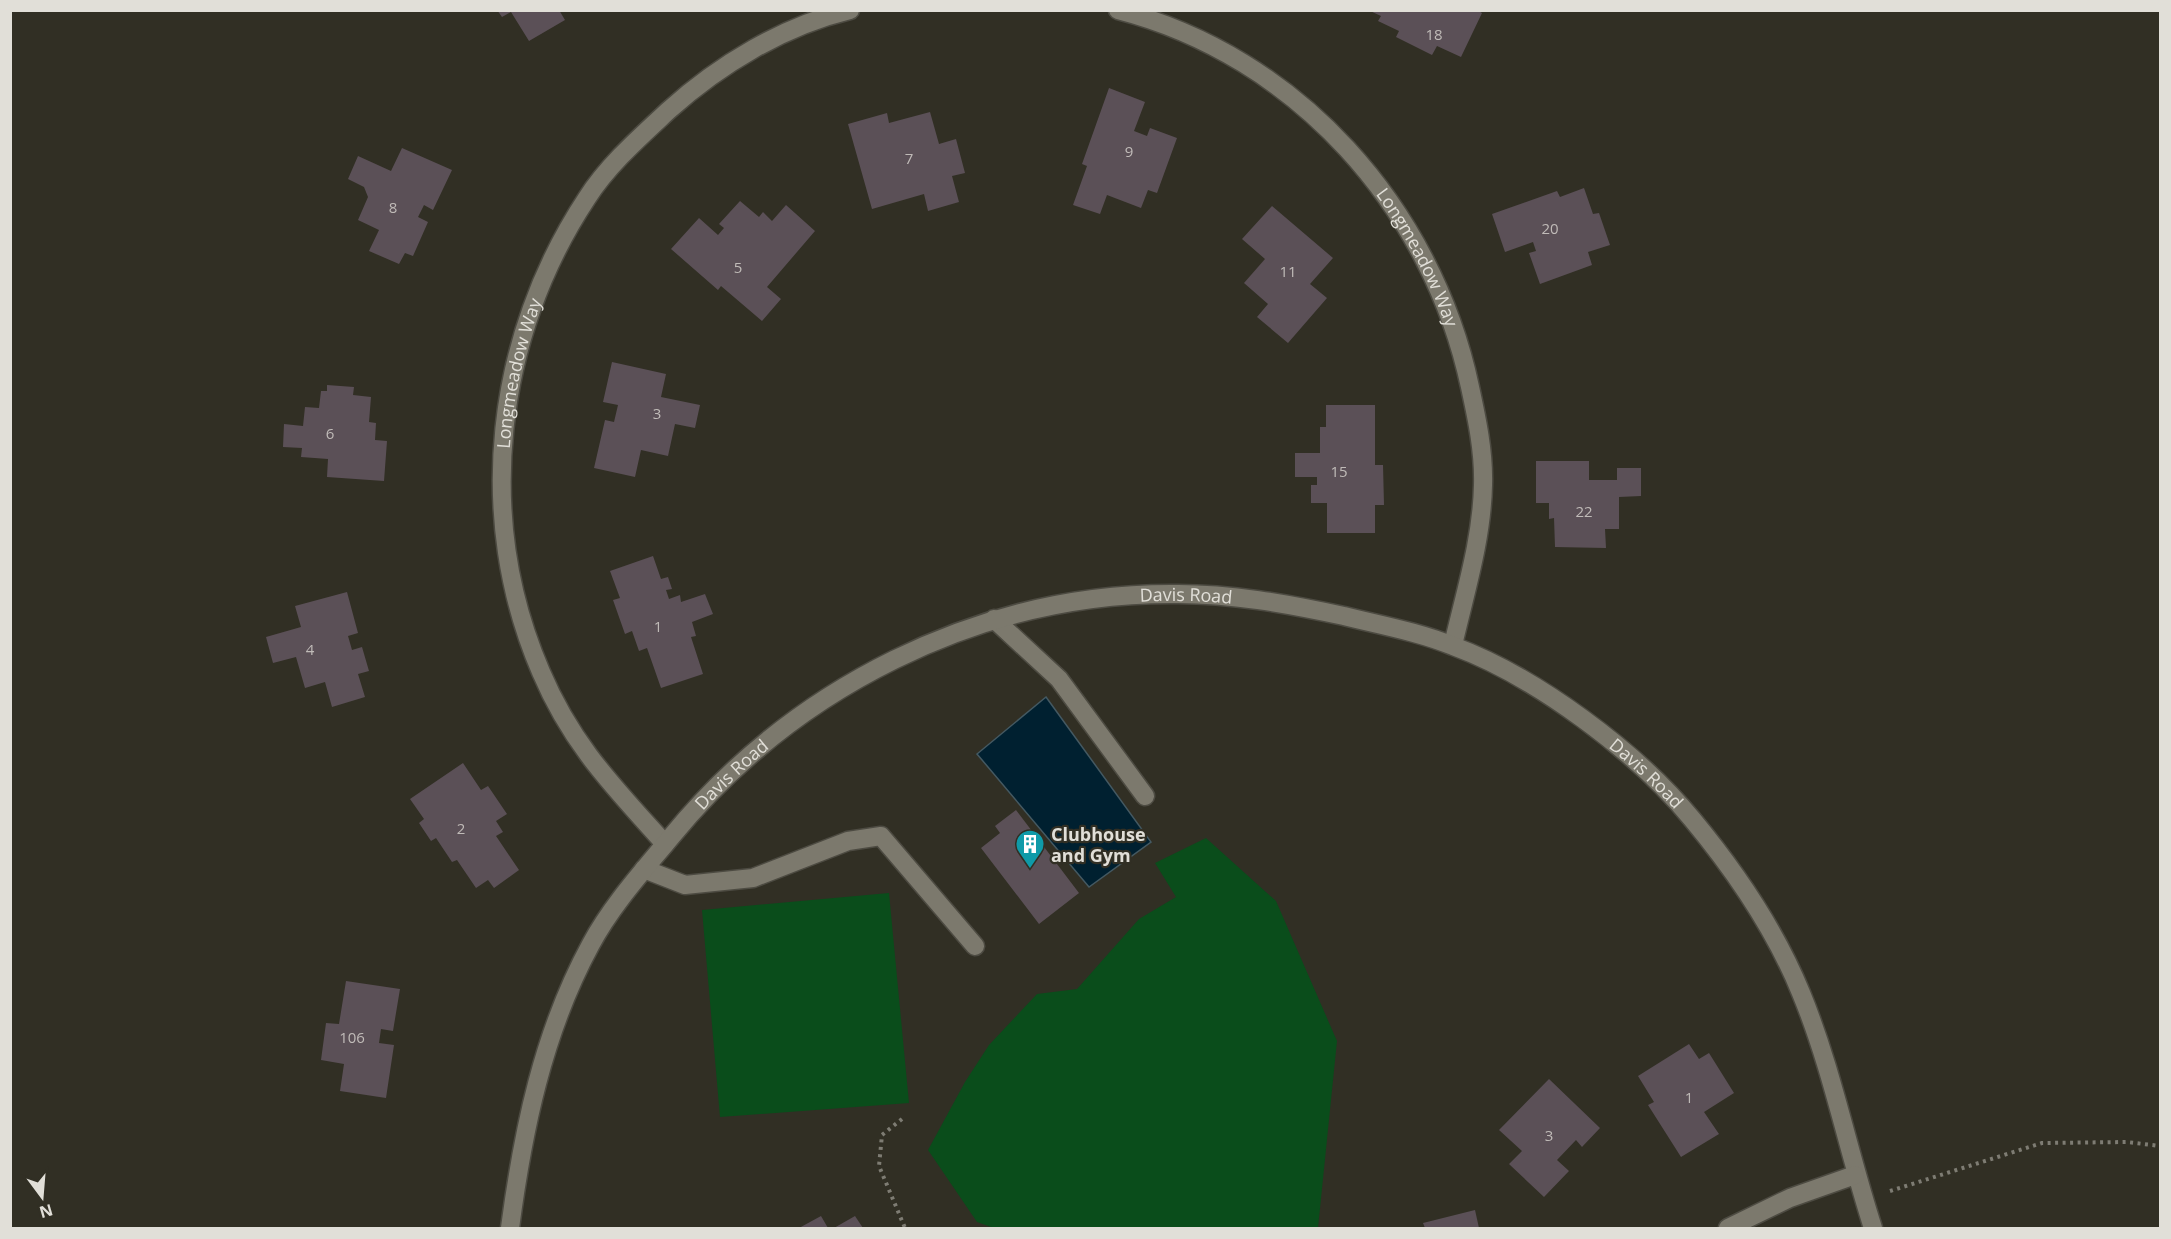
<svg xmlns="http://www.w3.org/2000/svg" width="2171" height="1239" font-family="'Open Sans',sans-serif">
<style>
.green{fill:#0a4d1b}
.water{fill:#002030;stroke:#445962;stroke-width:1.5}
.building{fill:#5b5057}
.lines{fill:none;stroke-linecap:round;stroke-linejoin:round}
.lane-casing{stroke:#4d4b42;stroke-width:21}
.street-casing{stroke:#4d4b42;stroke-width:21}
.path{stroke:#7e7c73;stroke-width:4;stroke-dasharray:3 4.5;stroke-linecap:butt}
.lane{stroke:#7c796d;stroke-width:18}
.street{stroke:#7c796d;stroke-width:18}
.labels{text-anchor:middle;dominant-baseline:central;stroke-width:4.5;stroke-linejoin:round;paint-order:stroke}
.number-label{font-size:15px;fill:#c0bbb8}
.street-label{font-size:18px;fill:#e1dfd8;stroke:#312f24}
.poi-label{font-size:18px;font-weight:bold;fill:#e1dfd8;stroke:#312f24;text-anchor:start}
</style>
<rect width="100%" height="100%" fill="#312f24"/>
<g class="green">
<path d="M1206,838L1276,901L1337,1041L1318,1228H994L977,1222L928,1150L965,1082L989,1045L1037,994L1077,989L1139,919L1176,897L1155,863Z"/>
<path d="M889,893L909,1103L720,1117L702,910Z"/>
</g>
<path class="water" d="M1046,697L1151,842L1089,887L977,754Z"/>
<g class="building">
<path d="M497,10H559L565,20L529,41L511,12L502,17Z"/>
<path d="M1368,10H1477L1482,13L1461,57L1437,46L1432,55L1396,37L1399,31L1378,21L1381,16Z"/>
<path d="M1109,88L1145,102L1134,131L1147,136L1150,128L1177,138L1157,193L1148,190L1141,208L1107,195L1100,214L1073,205L1087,166L1082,164Z"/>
<path d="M930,112L939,144L956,139L965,173L952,176L959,202L928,211L924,194L872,209L848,124L887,113L889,123Z"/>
<path d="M402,148L452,170L433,210L424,205L418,217L428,222L413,256L405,253L399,264L369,251L379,230L358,220L368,197L364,187L348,179L358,156L391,171Z"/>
<path d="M1584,188L1593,214L1599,213L1610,245L1588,252L1592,265L1540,284L1529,253L1536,251L1533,242L1505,252L1492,214L1557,191L1560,197Z"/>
<path d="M740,201L759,217L763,212L772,221L786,205L815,231L767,287L781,299L762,321L721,286L718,290L671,249L699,218L718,235L724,228L719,224Z"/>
<path d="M1272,206L1333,258L1310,284L1327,298L1288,343L1257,317L1268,304L1244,283L1265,259L1242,239Z"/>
<path d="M612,362L666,374L661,397L700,405L695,428L675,424L668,456L641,450L635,477L594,468L605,420L614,422L618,405L603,402Z"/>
<path d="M327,385L354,387L353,395L371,397L369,422L376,423L375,440L387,441L384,481L327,477L328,459L301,457L302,448L283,447L284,424L303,426L305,407L319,408L321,391H327Z"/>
<path d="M1326,405H1375V465H1383L1384,505H1375V533H1327V503H1311V485H1317V477H1295V453H1320V427H1326Z"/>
<path d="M1536,461H1589V480H1617V468H1641V496L1619,497V529H1605L1606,548L1555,547L1554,518L1549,519V503H1536Z"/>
<path d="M653,556L661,579L668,577L672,589L666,590L669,599L680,595L681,602L705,594L713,614L692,622L696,636L691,637L703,674L661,688L647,648L639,651L632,631L625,634L613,600L620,598L610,571Z"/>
<path d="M347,592L358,633L348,636L352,650L362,647L369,671L358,674L365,697L332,707L325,682L305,688L296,657L273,663L266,637L301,627L295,606Z"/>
<path d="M463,763L481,790L488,786L507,814L496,821L503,832L496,836L519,870L494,888L488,880L476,888L457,860L452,862L436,838L431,841L419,823L424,819L410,799Z"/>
<path d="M1016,810L1079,893L1039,924L981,848L1000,833L995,826Z"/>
<path d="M346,981L400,989L393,1031L381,1029L379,1043L394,1045L386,1098L340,1091L344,1064L321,1060L326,1023L339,1024Z"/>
<path d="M1689,1044L1699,1059L1709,1053L1734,1093L1704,1112L1719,1134L1681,1157L1648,1105L1654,1102L1638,1076Z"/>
<path d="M1549,1079L1600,1128L1582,1147L1576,1140L1557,1160L1569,1171L1544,1197L1509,1164L1522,1151L1499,1130Z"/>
<path d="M1475,1210L1479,1228H1425L1423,1223Z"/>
<path d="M821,1216L828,1228H799Z"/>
<path d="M855,1216L863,1228H834Z"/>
</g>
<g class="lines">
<g class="lane-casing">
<g id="lane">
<path d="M994,619L1059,679L1145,796"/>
<path d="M644,869L685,885L753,878L848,841L881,836L975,946"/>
</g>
</g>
<g class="street-casing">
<g id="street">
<path id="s1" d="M1118,10C1297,56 1432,208 1470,387C1477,419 1484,452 1483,485C1482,539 1465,593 1453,645"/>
<path id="s2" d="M665,844C613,786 572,745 541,672C474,517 495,337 587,198C608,165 640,137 669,110C719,65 783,26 850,10"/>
<path id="s3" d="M510,1228C523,1130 543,1032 591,944C612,905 643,871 671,837C793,688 978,594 1171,594C1229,593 1288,604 1344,616C1380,625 1419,632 1453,646C1535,676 1637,752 1692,819C1736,872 1775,929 1801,993C1832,1068 1848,1151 1873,1228"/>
<path d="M1728,1228L1790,1198L1855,1175"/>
</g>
</g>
<g class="path">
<path d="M902,1119L882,1135L879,1166L905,1228"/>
<path d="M1890,1191L2042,1143L2127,1142L2160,1146"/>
</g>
<use href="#lane" class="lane"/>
<use href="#street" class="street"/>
</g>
<defs>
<g id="building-pin" transform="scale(1.5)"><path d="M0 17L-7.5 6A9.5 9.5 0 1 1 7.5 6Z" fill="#0f9aa8" stroke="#312f24"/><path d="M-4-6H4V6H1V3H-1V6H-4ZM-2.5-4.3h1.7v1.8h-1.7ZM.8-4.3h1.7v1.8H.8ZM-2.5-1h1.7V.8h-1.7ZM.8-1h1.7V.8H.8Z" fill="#fff"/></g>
</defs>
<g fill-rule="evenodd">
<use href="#building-pin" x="1030" y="844"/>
</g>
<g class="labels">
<g class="number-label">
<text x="1434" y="34">18</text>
<text x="1129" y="151">9</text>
<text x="909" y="158">7</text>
<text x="393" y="207">8</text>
<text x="1550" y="228">20</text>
<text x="738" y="267">5</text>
<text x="1288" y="271">11</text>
<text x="657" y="413">3</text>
<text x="330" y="433">6</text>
<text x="1339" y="471">15</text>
<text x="1584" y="511">22</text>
<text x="658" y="626">1</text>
<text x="310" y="649">4</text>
<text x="461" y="828">2</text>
<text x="352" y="1037">106</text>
<text x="1689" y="1097">1</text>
<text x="1549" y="1135">3</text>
</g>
<g class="street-label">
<text stroke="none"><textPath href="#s1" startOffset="402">Longmeadow Way</textPath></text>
<text stroke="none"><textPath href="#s2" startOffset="519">Longmeadow Way</textPath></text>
<text stroke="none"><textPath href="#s3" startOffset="1020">Davis Road</textPath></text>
<text stroke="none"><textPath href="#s3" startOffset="1526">Davis Road</textPath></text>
<text stroke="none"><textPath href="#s3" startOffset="518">Davis Road</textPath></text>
</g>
<g class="poi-label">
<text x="1051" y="834">Clubhouse<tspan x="1051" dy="21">and Gym</tspan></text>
</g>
</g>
<rect width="2171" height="1239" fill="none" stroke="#e1dfd8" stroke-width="24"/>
<g transform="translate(42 1197) rotate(164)" stroke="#312f24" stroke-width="4.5" paint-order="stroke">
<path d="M0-4.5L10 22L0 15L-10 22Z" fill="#e1dfd8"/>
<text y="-9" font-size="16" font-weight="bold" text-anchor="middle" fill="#e1dfd8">N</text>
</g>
</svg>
